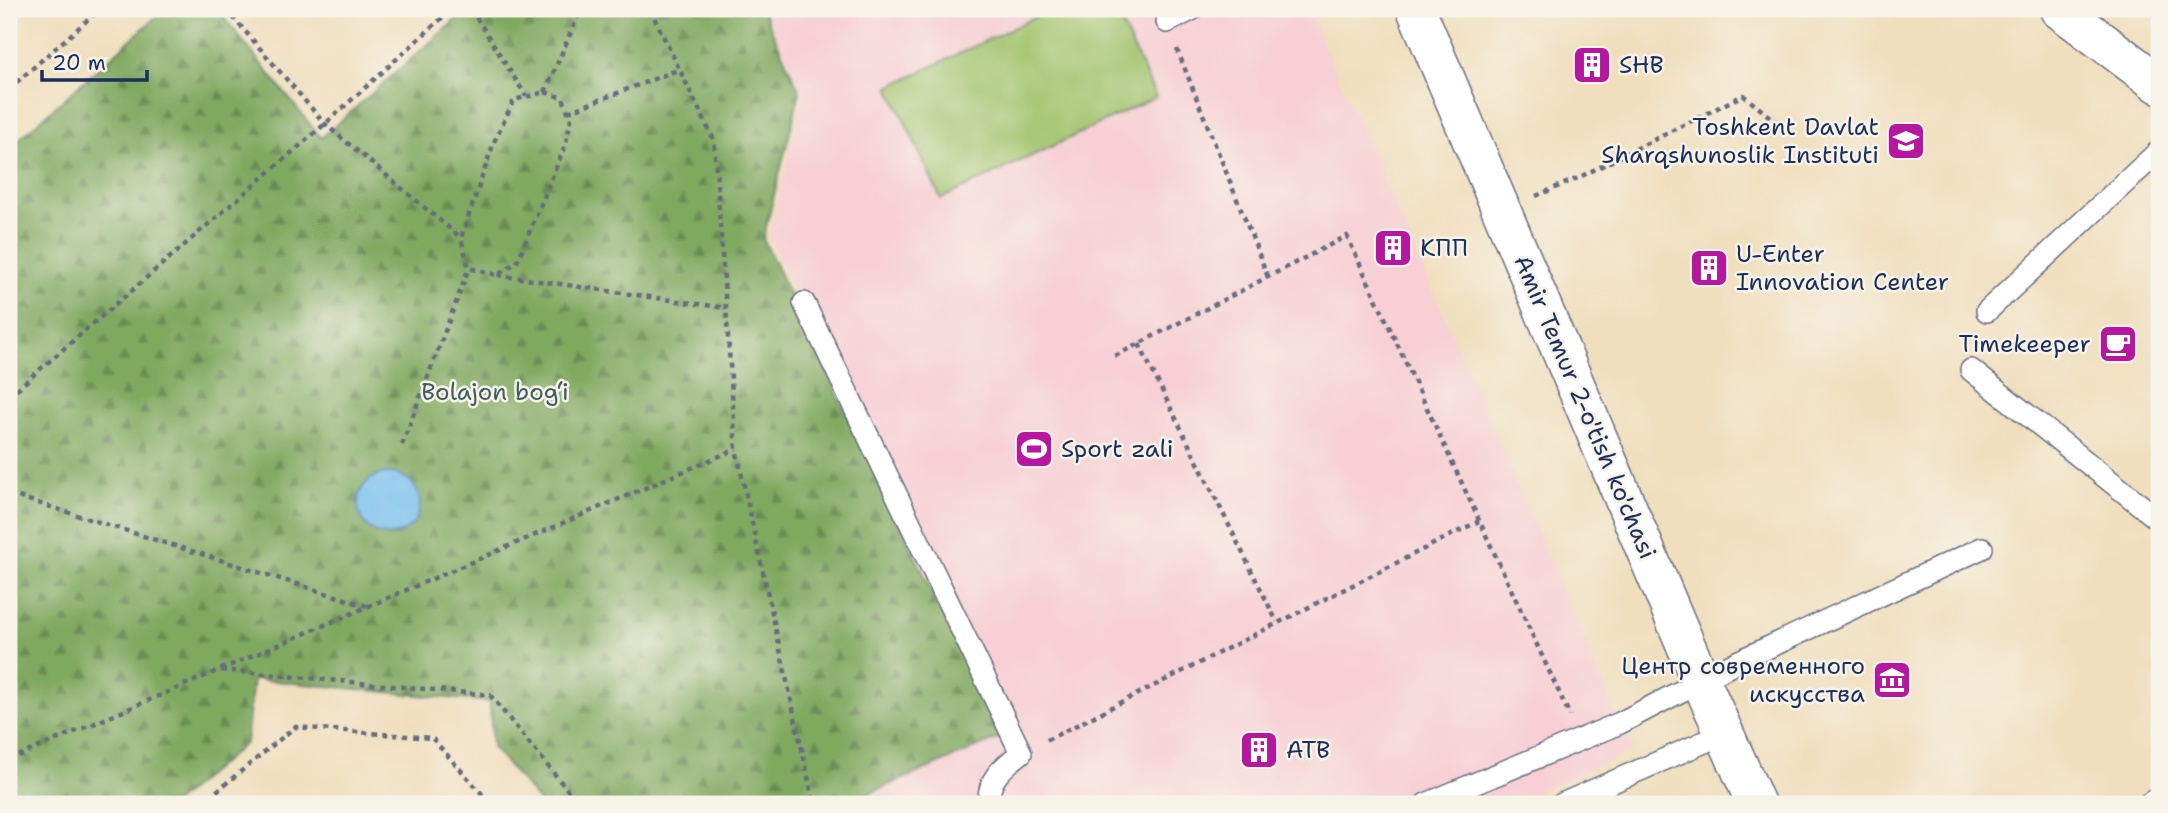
<svg xmlns="http://www.w3.org/2000/svg" width="2168" height="813" font-family="'Shantell Sans',sans-serif">
<style>
.built{fill:#f7cfd4}
.forest{fill:url(#forest-firs);stroke:#4e6c5f;stroke-width:2}
.garden{fill:#a0c36c;stroke:#5e7965;stroke-width:2}
.water{fill:#78c0f0;stroke:#4a78a7;stroke-width:2}
.lines{fill:none;stroke-linecap:round;stroke-linejoin:round}
.lane-casing{stroke:#666c7f;stroke-width:24}
.street-casing{stroke:#666c7f;stroke-width:41}
.primary-casing{stroke:#666c7f;stroke-width:41}
.path{stroke:#666c7f;stroke-width:4.5;stroke-dasharray:5 5;stroke-linecap:butt}
.lane{stroke:#fff;stroke-width:21}
.street{stroke:#fff;stroke-width:38}
.primary{stroke:#fff;stroke-width:38}
.labels{text-anchor:middle;dominant-baseline:central;stroke-width:5;stroke-linejoin:round;paint-order:stroke}
.poi-label{font-size:24px;fill:#1b2f5e;stroke:#f7f3e8;text-anchor:start}
.park-label{font-size:24px;fill:#435b62;stroke:#f7f3e8}
.street-label{font-size:24px;fill:#1b2f5e;stroke:#f7f3e8}
</style>
<defs>
<pattern id="forest-firs" width="22" height="20" patternUnits="userSpaceOnUse" patternTransform="scale(1.75)"><rect width="22" height="20" fill="#80a960"/><path d="M5 1l3.5 6h-7zM16 11l3.5 6h-7z" fill="#688a52"/></pattern>
</defs>
<rect width="100%" height="100%" fill="#f7f3e8"/>
<filter id="ink" filterUnits="userSpaceOnUse"><feTurbulence type="fractalNoise" baseFrequency=".0143" numOctaves="2"/><feDisplacementMap in="SourceGraphic" scale="14" xChannelSelector="R" yChannelSelector="G"/><feConvolveMatrix kernelMatrix="1 2 1 2 8 2 1 2 1" color-interpolation-filters="sRGB"/></filter>
<filter id="wash" filterUnits="userSpaceOnUse"><feTurbulence type="fractalNoise" baseFrequency=".00686" numOctaves="4" result="noise"/><feDisplacementMap in="SourceGraphic" scale="28" xChannelSelector="R" yChannelSelector="G"/><feGaussianBlur stdDeviation="1.57" result="paint"/><feColorMatrix in="noise" values="0 0 0 0 0 0 0 0 0 0 0 0 0 0 0 0 0 1.4 0 .05"/><feComposite in="paint" operator="in"/></filter>
<g filter="url(#wash)">
<rect width="100%" height="100%" fill="#f0debc"/>
<path class="built" d="M764,9H1318L1314,22L1432,289L1632,751L1511,804H859V802L1002,735L769,238L803,93Z"/>
<path class="forest" d="M165,9H217L321,138L468,9H762L800,92L763,239L1002,737L858,798L857,804H541L492,747L490,702L253,679L246,743L173,804H9V148Z"/>
<path class="garden" d="M1052,9H1115L1156,97L941,199L889,87Z"/>
<circle class="water" cx="389" cy="504" r="31"/>
</g>
<g filter="url(#ink)">
<g class="lines">
<g class="lane-casing">
<g id="lane">
<path d="M1167,22L1193,9"/>
<path d="M804,303L1021,753C1003,767 987,779 989,804"/>
<path d="M1987,311L2159,151"/>
<path d="M1971,370L2159,520"/>
<path d="M1426,804L1620,723L1737,662L1982,548"/>
<path d="M1562,804L1725,733"/>
<path d="M2148,804L2159,797"/>
</g>
</g>
<g class="street-casing">
<path id="street" d="M1416,9L1701,681L1756,804"/>
</g>
<g class="primary-casing">
<path id="primary" d="M2059,9L2159,84"/>
</g>
<g class="path">
<path d="M226,9L325,124L461,238"/>
<path d="M471,9L526,96"/>
<path d="M650,9L714,140L736,449L814,804"/>
<path d="M1177,49L1268,277"/>
<path d="M9,89L100,9"/>
<path d="M545,92L563,98L571,120L565,146L517,262L497,275L469,268L461,238L494,142L514,100Z"/>
<path d="M545,92L581,9"/>
<path d="M568,112L680,69"/>
<path d="M1536,196L1578,178L1743,95L1775,121"/>
<path d="M498,275L726,308"/>
<path d="M1139,344L1277,622"/>
<path d="M1115,356L1347,236L1570,716"/>
<path d="M9,396L325,124L452,9"/>
<path d="M402,445L469,268"/>
<path d="M9,494L367,606"/>
<path d="M221,670L490,695L579,804"/>
<path d="M1047,740L1479,521"/>
<path d="M9,760L736,449"/>
<path d="M201,804L295,727L432,738L491,804"/>
</g>
<use href="#lane" class="lane"/>
<use href="#street" class="street"/>
<use href="#primary" class="primary"/>
</g>
</g>
<defs>
<g id="building-square" transform="scale(2.0125)"><rect x="-9" y="-9" width="18" height="18" rx="4" fill="#b5179e" stroke="#f7f3e8"/><path d="M-4-6H4V6H1V3H-1V6H-4ZM-2.5-4.3h1.7v1.8h-1.7ZM.8-4.3h1.7v1.8H.8ZM-2.5-1h1.7V.8h-1.7ZM.8-1h1.7V.8H.8Z" fill="#fff"/></g>
<g id="university-square" transform="scale(2.0125)"><rect x="-9" y="-9" width="18" height="18" rx="4" fill="#b5179e" stroke="#f7f3e8"/><path d="M0-5L7-2L0 1L-7-2ZM-4 1L0 2.5L4 1V4Q0 6-4 4Z" fill="#fff"/></g>
<g id="cafe-square" transform="scale(2.0125)"><rect x="-9" y="-9" width="18" height="18" rx="4" fill="#b5179e" stroke="#f7f3e8"/><path d="M-5.5-4.5H6V0H3Q3 3.5 0 3.5H-2.5Q-5.5 3.5-5.5 0ZM3-3.2v2h1.7v-2ZM-6 4.5H4V6H-6Z" fill="#fff"/></g>
<g id="stadium-square" transform="scale(2.0125)"><rect x="-9" y="-9" width="18" height="18" rx="4" fill="#b5179e" stroke="#f7f3e8"/><path d="M0-5a6.5 5 0 1 0 0 10a6.5 5 0 1 0 0-10ZM-3.5-1.8h7v3.6h-7Z" fill="#fff"/></g>
<g id="museum-square" transform="scale(2.0125)"><rect x="-9" y="-9" width="18" height="18" rx="4" fill="#b5179e" stroke="#f7f3e8"/><path d="M0-6L6-3V-2H-6V-3ZM-5-1h2V3h-2ZM-1-1h2V3h-2ZM3-1h2V3H3ZM-6 4H6V6H-6Z" fill="#fff"/></g>
</defs>
<g fill-rule="evenodd">
<use href="#building-square" x="1592" y="65"/>
<use href="#university-square" x="1906" y="141"/>
<use href="#building-square" x="1393" y="248"/>
<use href="#building-square" x="1709" y="268"/>
<use href="#cafe-square" x="2118" y="344"/>
<use href="#stadium-square" x="1034" y="449"/>
<use href="#museum-square" x="1892" y="680"/>
<use href="#building-square" x="1259" y="750"/>
</g>
<g class="labels">
<g class="poi-label">
<text x="1619" y="65">SHB</text>
<text x="1879" y="127" text-anchor="end">Toshkent Davlat<tspan x="1879" dy="28">Sharqshunoslik Instituti</tspan></text>
<text x="1420" y="248">КПП</text>
<text x="1736" y="254">U-Enter<tspan x="1736" dy="28">Innovation Center</tspan></text>
<text x="2091" y="344" text-anchor="end">Timekeeper</text>
<text x="1061" y="449">Sport zali</text>
<text x="1865" y="666" text-anchor="end">Центр современного<tspan x="1865" dy="28">искусства</tspan></text>
<text x="1286" y="750">ATB</text>
</g>
<g class="park-label">
<text x="495" y="392">Bolajon bog‘i</text>
</g>
<g class="street-label">
<text transform="translate(1585 407) rotate(67)">Amir Temur 2-o'tish ko'chasi</text>
</g>
</g>
<rect width="2168" height="813" fill="none" stroke="#f7f3e8" stroke-width="35"/>
<path d="M42 70v10h105v-10" fill="none" stroke="#1b2f5e" stroke-width="3.5"/>
<text x="52" y="70" font-size="21" fill="#1b2f5e" stroke="#f7f3e8" stroke-width="5" paint-order="stroke">20 m</text>
</svg>
